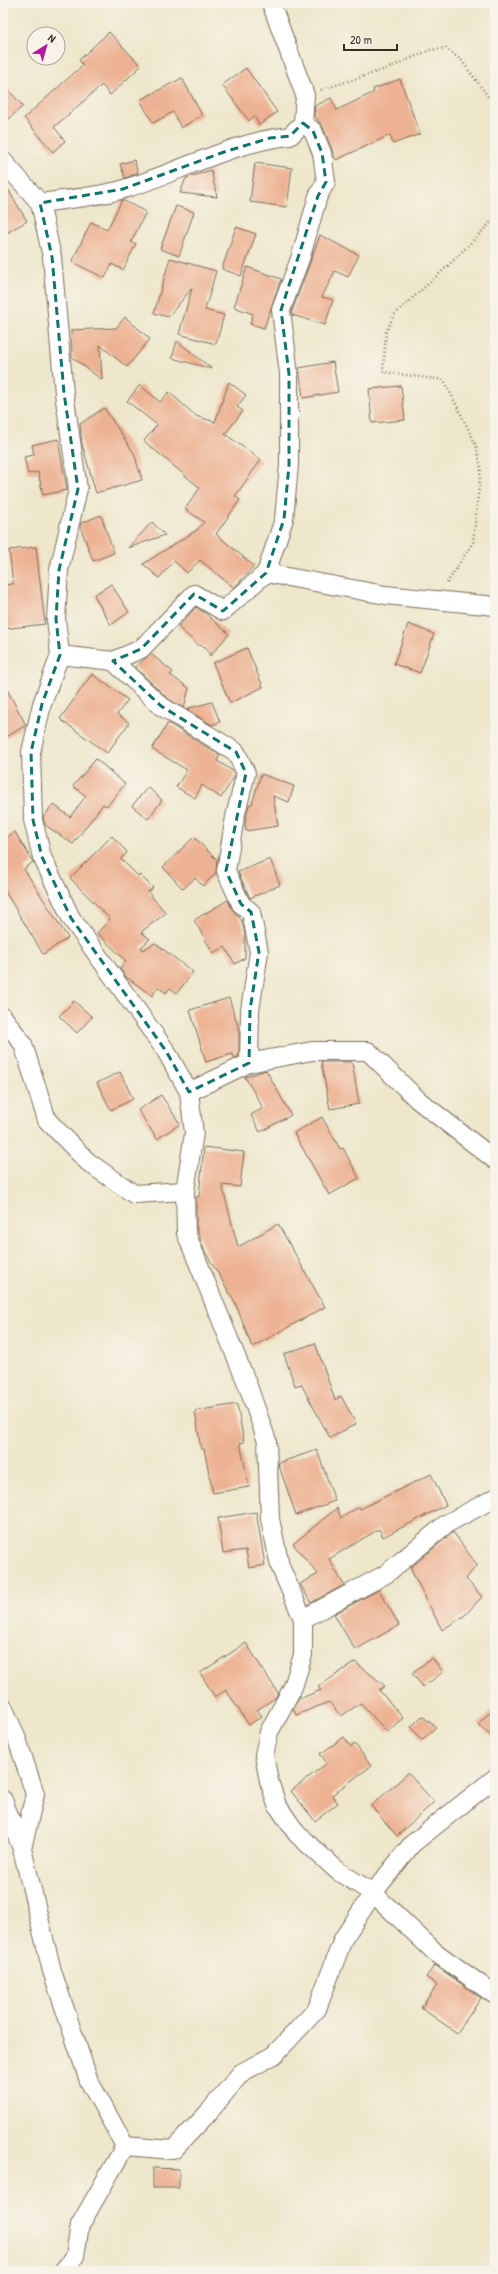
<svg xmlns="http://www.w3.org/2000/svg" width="498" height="2274" font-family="'Patrick Hand',sans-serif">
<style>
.building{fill:#edb293}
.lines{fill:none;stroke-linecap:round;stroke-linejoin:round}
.minor-casing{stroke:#7a6c5b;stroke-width:20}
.path{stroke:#7a6c5b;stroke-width:2.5;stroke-dasharray:1 3;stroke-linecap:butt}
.minor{stroke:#fff;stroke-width:18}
.marked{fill:none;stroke:#0f766e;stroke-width:3;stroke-dasharray:8 5;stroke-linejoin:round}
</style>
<rect width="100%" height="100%" fill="#f7f3e8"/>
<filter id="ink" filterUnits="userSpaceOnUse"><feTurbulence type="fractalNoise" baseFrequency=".025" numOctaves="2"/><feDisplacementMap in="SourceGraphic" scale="8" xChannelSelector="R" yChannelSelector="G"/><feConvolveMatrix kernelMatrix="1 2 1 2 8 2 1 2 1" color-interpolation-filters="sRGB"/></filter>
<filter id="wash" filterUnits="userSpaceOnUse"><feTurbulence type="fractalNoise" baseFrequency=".012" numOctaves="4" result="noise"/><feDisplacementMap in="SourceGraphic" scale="16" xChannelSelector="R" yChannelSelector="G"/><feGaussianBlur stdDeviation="0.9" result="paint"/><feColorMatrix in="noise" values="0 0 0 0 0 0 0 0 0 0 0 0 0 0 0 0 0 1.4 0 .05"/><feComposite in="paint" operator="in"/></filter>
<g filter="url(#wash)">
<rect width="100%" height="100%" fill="#eee7cc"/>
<g id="blocks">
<g class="building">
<path d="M109,32L141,66L110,95L102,85L54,127L65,141L53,152L24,118L83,65L79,60Z"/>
<path d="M246,68L277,112L259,125L254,116L249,121L222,85Z"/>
<path d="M182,78L202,115L181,128L173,112L153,123L140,100Z"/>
<path d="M400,79L420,134L393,144L390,135L336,160L323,127L314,115L315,106L331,98L337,110L374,92L373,89Z"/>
<path d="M3,84L23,106L3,124Z"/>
<path d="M134,160L138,173L125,178L120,164Z"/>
<path d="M255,163L292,168L287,207L250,202Z"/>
<path d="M211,170L217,197L180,193L186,178Z"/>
<path d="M3,181L27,221L3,235Z"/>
<path d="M122,200L146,212L131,242L136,244L123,270L112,264L105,278L72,262L91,222L107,230Z"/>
<path d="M176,206L194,212L179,256L160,249Z"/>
<path d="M236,227L256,234L241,276L222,269Z"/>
<path d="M320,235L359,255L348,277L335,271L322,297L333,300L325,325L292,315V311Z"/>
<path d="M170,258L216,271L205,310L224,315L216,344L179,334L192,288L168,317L154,313Z"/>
<path d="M247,267L281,279L264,328L250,324L253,314L234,307Z"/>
<path d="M125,317L150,339L127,367L100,345L102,380L72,357L71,330L116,328Z"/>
<path d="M177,341L212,369L172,358Z"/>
<path d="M333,362L338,392L303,398L299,368Z"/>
<path d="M229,382L246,395L237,407L243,411L225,434L261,460L235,496L240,500L216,534L254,566L234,588L200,560L187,573L174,561L159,578L143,564L197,530L204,522L185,509L200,488L144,441L157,425L127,401L140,385L160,402L169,392L196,416L215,422Z"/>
<path d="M401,386L405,420L372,423L369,389Z"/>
<path d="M104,408L134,453L142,480L96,493L82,444L80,424Z"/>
<path d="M58,439L67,490L43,495L38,472L28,474L24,457L34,455L32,445Z"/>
<path d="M101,515L114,553L93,561L80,526L81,523Z"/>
<path d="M152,522L165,535L128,548Z"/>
<path d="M36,547L45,624L3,629V585L13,584L9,550Z"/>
<path d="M111,584L129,612L111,625L94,595Z"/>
<path d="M196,607L205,613L229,634L210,656L206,647L198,645L178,627Z"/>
<path d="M408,624L434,634L420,673L394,664Z"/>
<path d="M247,648L263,687L230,703L213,663Z"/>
<path d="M151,654L173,672L170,675L189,688L184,708L167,698L135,667Z"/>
<path d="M92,674L128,700L117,714L129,723L107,753L60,719Z"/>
<path d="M3,682L26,725L3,739Z"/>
<path d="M212,702L220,722L212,725L186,709Z"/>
<path d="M168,723L220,755L217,761L233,771L234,777L221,798L202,785L195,798L176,787L187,770L152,749Z"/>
<path d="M96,759L125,784L107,806L103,804L73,844L45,825L43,818L53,804L70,817L86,796L73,786Z"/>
<path d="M261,774L294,786L289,802L273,796L278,826L246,831L245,823L249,805L252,804Z"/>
<path d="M148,787L162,800L148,819L132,806Z"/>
<path d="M15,832L33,862L24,869L68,938L43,954L3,888V839Z"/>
<path d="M112,836L127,852L121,859L138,876L140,875L153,888L148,892L166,913L141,932L150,939L141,947L143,950L155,943L193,972L177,993L170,988L166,993L158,987L152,996L125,976L120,969L126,961L97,933L110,919L70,878Z"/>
<path d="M194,837L217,860L216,873L203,886L195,878L183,889L163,867Z"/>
<path d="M270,859L280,885L250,898L238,872Z"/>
<path d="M228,900L232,909L242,921L245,934V958L235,964L225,947L213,953L194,920Z"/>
<path d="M229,998L239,1029V1056L235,1058L232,1054L206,1062L190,1010Z"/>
<path d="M74,1001L92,1017L77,1033L59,1016Z"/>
<path d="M321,1062H352L359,1104L330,1109Z"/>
<path d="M266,1070L291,1115L260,1132L251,1115L263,1108L245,1077Z"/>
<path d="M120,1072L133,1099L111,1110L97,1083Z"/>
<path d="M161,1095L180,1124L157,1139L138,1110Z"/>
<path d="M322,1117L340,1149L343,1148L359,1178L329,1195L294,1133Z"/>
<path d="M204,1147L244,1152L240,1187L222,1185L238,1247L278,1224L325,1307L252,1347L235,1302L204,1250L196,1226V1197H199Z"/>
<path d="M315,1343L335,1400L341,1396L356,1424L330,1438L301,1384L295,1386L284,1354Z"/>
<path d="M237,1404L244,1442L240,1443L249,1487L213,1493L204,1449H201L195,1411Z"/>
<path d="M317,1450L335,1501L296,1515L278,1463Z"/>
<path d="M431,1474L446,1505L383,1537L379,1529L329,1559L344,1585L311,1603L300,1584L318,1574L293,1544L337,1508L341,1518L359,1507L360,1509Z"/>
<path d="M256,1512L265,1565L249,1568L246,1550L223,1553L218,1518Z"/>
<path d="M453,1532L477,1565L466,1579L482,1597L464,1616L442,1630L410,1568Z"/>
<path d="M379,1590L399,1625L355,1650L334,1614Z"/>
<path d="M246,1643L278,1693L275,1698L257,1710L262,1716L249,1725L226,1690L215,1697L200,1673Z"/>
<path d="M432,1658L443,1672L423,1687L412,1673Z"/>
<path d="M355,1662L385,1686L379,1690L403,1718L387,1732L361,1703L341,1716L329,1702L296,1715L293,1708L299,1699L321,1690L318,1687Z"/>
<path d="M495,1707V1740L478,1724Z"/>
<path d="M422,1716L436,1727L422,1740L411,1727Z"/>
<path d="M344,1737L351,1747L355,1744L371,1766L332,1795L338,1803L315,1821L291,1791L327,1763L320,1754Z"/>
<path d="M408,1773L434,1802L397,1836L371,1806Z"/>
<path d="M435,1965L481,1998L457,2033L421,2008L437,1985L426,1977Z"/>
<path d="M153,2168L179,2169V2188H153Z"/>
</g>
</g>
</g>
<g filter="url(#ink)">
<use href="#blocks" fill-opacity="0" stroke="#7a6c5b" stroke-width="1"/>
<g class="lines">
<g class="minor-casing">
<g id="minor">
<path d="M3,161L40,203L52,257L64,393L78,489L59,570L56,619L60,655L42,704L31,752L33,820L42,857L71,918L166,1051L189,1092L194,1133L185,1191L186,1233L248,1386L267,1441L270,1519L280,1566L303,1619V1655L293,1687L269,1732L264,1755L269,1781L277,1805L297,1834L339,1872L373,1893L435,1952L495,1995"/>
<path d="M40,203C67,199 98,197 124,189C180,172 232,142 290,136L303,123L305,95L271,3"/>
<path d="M266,573L284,519L289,465V374L281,310L301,256L318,196L326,182L322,153L313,131L303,123"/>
<path d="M60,655L113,661L141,649L194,594L223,611L266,573L385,595L495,606"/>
<path d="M113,661L161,706L236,752L246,773L235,817L226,871L241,904L251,912L259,952L250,1010L249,1063"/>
<path d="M3,1017L23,1044L47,1120L88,1162L134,1194L185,1191"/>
<path d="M189,1092L249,1063L312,1051H368L418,1100L495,1160"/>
<path d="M303,1619L386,1574L446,1524L495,1498"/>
<path d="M3,1707L16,1736L35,1794L22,1849L52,1971L89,2081L125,2146L173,2150L209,2112L241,2073L274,2055L317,2009L343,1939L373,1893L412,1844L495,1778"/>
<path d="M3,1800L22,1849"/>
<path d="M63,2271L75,2256L80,2225L125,2146"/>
</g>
</g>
<g class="path">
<path d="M321,90L386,69L430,50L446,48L462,61L495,106"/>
<path d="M447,583L473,542L481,468L476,445L444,380L383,372L386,332L394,315L449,265L495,218"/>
</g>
<use href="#minor" class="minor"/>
</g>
</g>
<path class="marked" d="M303,123L313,131L322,153L326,182L318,196L281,310L289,374V465L284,519L266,573L223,611L194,594L141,649L113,661L161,706L236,752L246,773L226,871L241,904L251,912L259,952L250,1010L249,1063L189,1092L166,1051L71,918L42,857L33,820L31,752L42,704L60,655L56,619L59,570L78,489L64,393L52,257L40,203L123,189L224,152L270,138L290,136Z"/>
<rect width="498" height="2274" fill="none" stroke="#f7f3e8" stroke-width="16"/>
<g transform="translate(46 46) rotate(37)"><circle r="19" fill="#f7f3e8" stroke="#aca397"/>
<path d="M0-3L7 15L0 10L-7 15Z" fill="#b5179e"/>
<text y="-6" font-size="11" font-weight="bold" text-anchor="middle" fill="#3b2a1e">N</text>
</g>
<path d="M344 44v6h53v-6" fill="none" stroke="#3b2a1e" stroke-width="2"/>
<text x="350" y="44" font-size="12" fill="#3b2a1e" stroke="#f7f3e8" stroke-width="3" paint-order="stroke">20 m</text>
</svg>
